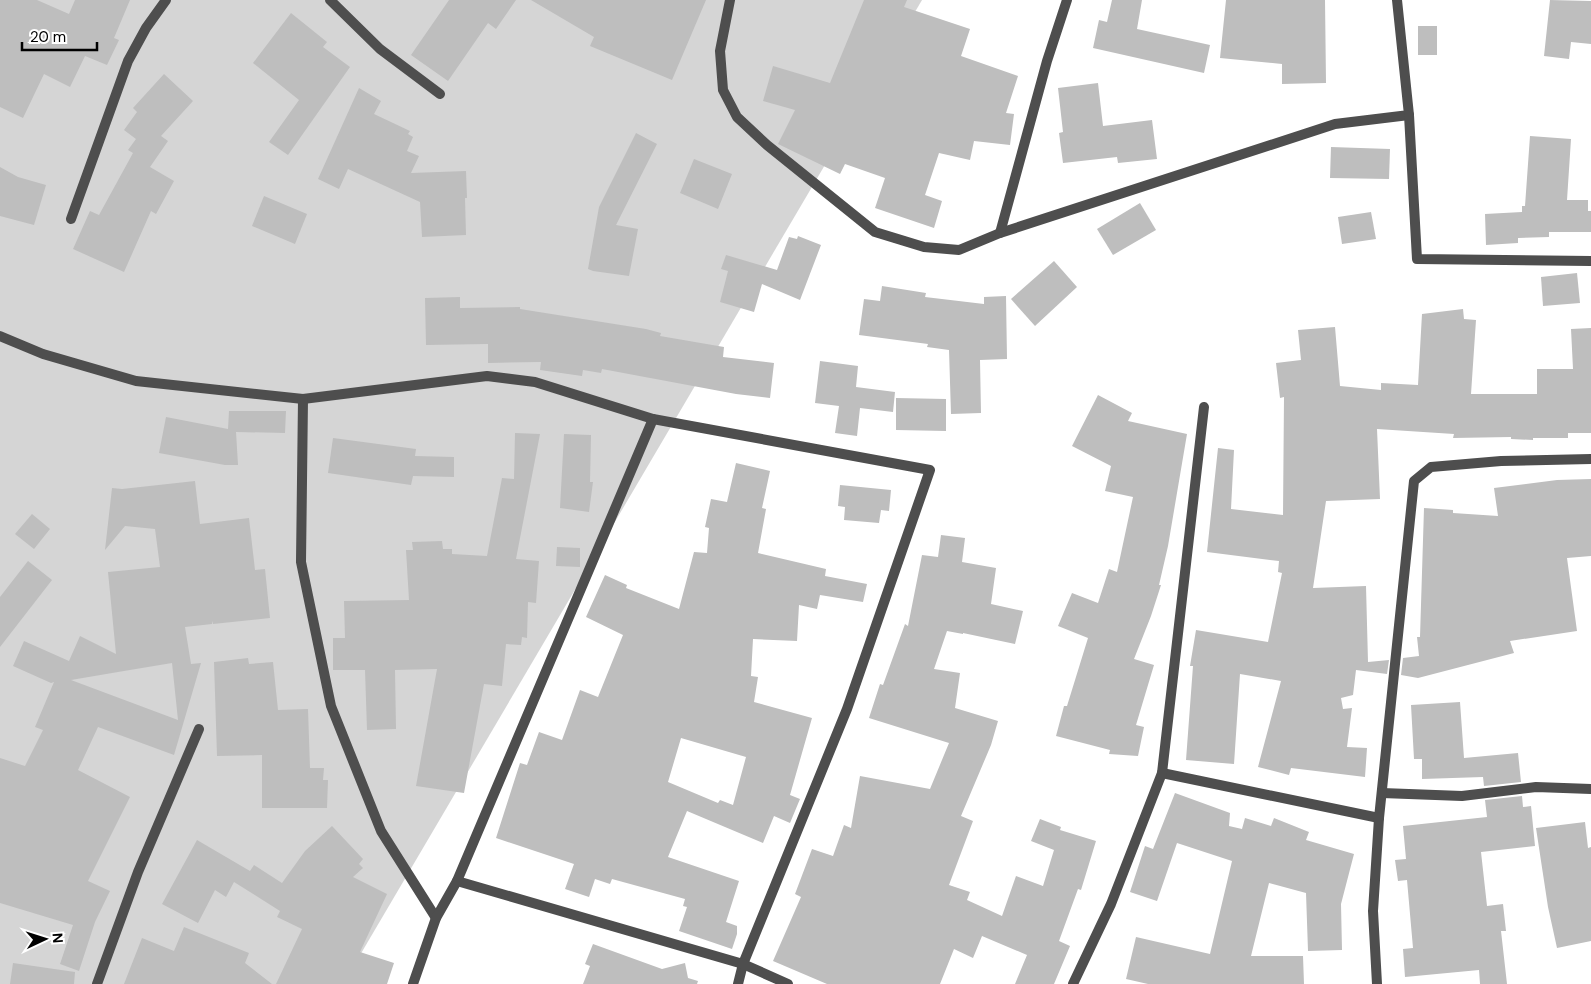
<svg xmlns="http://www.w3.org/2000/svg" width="1591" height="984" font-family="'DM Sans',sans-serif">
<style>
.green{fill:#d5d5d5}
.building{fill:#bebebe;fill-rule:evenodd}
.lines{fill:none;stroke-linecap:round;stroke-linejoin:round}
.minor{stroke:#4e4e4e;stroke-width:10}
</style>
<rect width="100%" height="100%" fill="#fff"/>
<path class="green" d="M0,0H922L343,984H0Z"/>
<g class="building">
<path d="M0,0H37L69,14L75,0H130L114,38L119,40L107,65L85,56L70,87L44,74L23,118L0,107Z"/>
<path d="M449,0H516L496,29L488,23L448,81L411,55Z"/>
<path d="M531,0H706L672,80L590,46L594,37Z"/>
<path d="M864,0H907L904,7L970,29L961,56L1018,76L1006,113L1014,114L1010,145L974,141L970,160L939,153L925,195L942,201L934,228L875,208L885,178L845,164L840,174L778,144L795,110L763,101L773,66L830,83Z"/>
<path d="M1112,0H1142L1137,29L1210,45L1204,73L1093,48L1099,20L1107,22Z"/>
<path d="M1226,0H1325L1326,83L1282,84V64L1220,58Z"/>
<path d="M1550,0L1591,1V44L1571,42L1569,59L1544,56Z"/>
<path d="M291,13L327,42L323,47L350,67L288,155L269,142L299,100L253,63Z"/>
<rect x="1418" y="26" width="19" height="29"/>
<path d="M164,74L193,101L161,136L168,141L150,167L174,181L156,214L151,211L124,272L73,249L90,211L99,215L133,153L128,150L136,139L124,130L137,112L133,108Z"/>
<path d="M1098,83L1103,126L1152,120L1157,159L1118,163L1117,157L1063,163L1059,133L1063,132L1058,88Z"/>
<path d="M359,88L381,101L374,114L410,131L408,134L413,137L407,151L419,156L411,173L466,171L467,198H465L466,235L422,237L420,202L348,169L339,189L318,179Z"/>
<path d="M636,133L657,144L616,225L638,229L629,276L593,271L588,269L599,207Z"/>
<path d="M1530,136L1571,139L1567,200H1588V211H1591V232H1549V237L1518,238V243L1486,245L1485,214L1522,212V206H1525Z"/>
<path d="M1331,147L1390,149L1389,179L1330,178Z"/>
<path d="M694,159L732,174L718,209L680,193Z"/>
<path d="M0,167L18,177L46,185L34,225L0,216Z"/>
<path d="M264,196L307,214L295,244L252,226Z"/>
<path d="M1140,203L1156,230L1113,255L1097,229Z"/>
<path d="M1371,212L1376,239L1342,244L1338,217Z"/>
<path d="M798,236L821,245L800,300L762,284L754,312L720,302L728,271L721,269L726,255L777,270L789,237L797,239Z"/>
<path d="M1054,261L1077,287L1035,326L1011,299Z"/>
<path d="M1577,273L1580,303L1543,306L1541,277Z"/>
<path d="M882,286L926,293L925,297L984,304V297L1006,296L1007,359L980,360L981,413L951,414L949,350L927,347L928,344L859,335L864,299L880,301Z"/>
<path d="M460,297V308L520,307V309L646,329L661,333L660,336L724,347L723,357L774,363L770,398L736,394L602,369L601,373L583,370L582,376L540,370L541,362L488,363V344L426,345L425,298Z"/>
<path d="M1463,309L1464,319L1476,320L1471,394H1537V369H1573L1571,329L1591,328V433H1568V438H1533V440L1511,439V437L1453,438L1454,434L1377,429L1380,499L1326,501L1313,588L1366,586L1368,662L1389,660L1387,674L1356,670L1353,695L1341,698L1343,709L1352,708L1347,747L1367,748L1365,777L1291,768L1289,775L1258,767L1281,681L1240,674L1234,764L1186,760L1193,666H1190L1196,630L1268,642L1282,573L1278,572L1279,561L1207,552L1218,448L1234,450L1231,509L1283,515L1284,397L1280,398L1276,363L1301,360L1298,330L1335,327L1340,386L1381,390V383L1418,385L1422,314Z"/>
<path d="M820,361L858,366L856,387L895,392L893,412L860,408L857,436L835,433L839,406L815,403Z"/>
<path d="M1098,395L1132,413L1128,421L1187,434L1168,546L1159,585H1161L1151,616L1134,659L1154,665L1136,725L1144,727L1138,756L1109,754L1110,750L1056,736L1064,706H1067L1088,638L1058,626L1072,593L1098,603L1109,569L1117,572L1133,497L1105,491L1111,466L1072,446Z"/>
<path d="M896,398L946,399V431L896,430Z"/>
<path d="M229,411H286L285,433L236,432L238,465H225L159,453L166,417L228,429Z"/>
<path d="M515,433L540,434L516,559L539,561L536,603L528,602L527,638L522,637L521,645L506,644L502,686L484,684L464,793L416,786L437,669L395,670L396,729L367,730L365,670H333V638H345L344,601L409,600L406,550H413L412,542L442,541L443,549H452V554L487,556L502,478L514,479Z"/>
<path d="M564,434L591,435L590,482H593L589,512L560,508Z"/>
<path d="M333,438L416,449L415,456L454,457V477L413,476L411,485L328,473Z"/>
<path d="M736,463L770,471L762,508L766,509L758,553L826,569L825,576L867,584L863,602L820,595L817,609L799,605L797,641L753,639L751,676L758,677L754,702L812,718L790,795L800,799L790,823L774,816L763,843L687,811L668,857L739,881L726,922L737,926V934L732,949L679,931L687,907L683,906L685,899L612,879L610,884L595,879L589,897L565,889L574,864L496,838L520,763L527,765L539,732L562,740L580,690L598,697L623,635L586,617L605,575L627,585L626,588L679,609L694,552L707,553L709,528L705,527L711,499L727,502ZM681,738L746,757L733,805L720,800L718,803L668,782Z"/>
<path d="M1591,479V556L1567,558L1577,631L1510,641L1514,653L1418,678L1401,675L1403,658L1419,656L1417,637H1420L1424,508L1453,510V513L1498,516L1494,488L1557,480Z"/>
<path d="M195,481L200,524L249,518L255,570L265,569L270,618L213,624V621L212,624L185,627L191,664L201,663L174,755L98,727L78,770L130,797L88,881L110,891L95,922L79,971L60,964L73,925L0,903V758L25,766L43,730L35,727L54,682L51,683L13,666L24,641L69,661L80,636L116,654L108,572L160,567L155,529L125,526L105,550L112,488L122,489ZM172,663L178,720L71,680L118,672Z"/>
<path d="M840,485L891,490L889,511L881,510L879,523L844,520L845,507L838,506Z"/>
<path d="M32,514L50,529L34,549L15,534Z"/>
<path d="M941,535L965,538L962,562L996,568L991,604L1023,611L1015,644L963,633V634L947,631L934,669L960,673L955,708L998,721L991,745L961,816L973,821L949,885L970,892L967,900L1002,916L1016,876L1043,886L1054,850L1031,841L1040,819L1061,827L1060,830L1096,841L1081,890L1078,889L1059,941L1070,946L1054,984H1015L1027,955L982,936L973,958L954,949L940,984H827L773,961L801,897L795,894L812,849L833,856L844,825L851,828L860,776L930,789L949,743L869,718L880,684L883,685L905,624L908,626L922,555L938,557Z"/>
<path d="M557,547L580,548V567L556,566Z"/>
<path d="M28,561L52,580L0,647V597Z"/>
<path d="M248,658L249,664L273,662L278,710L308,709L310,768H324L323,780H328L327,808H262V755L217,756L214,662Z"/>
<path d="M1460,702L1464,758L1518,753L1521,782L1484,786L1483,777L1422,779V759H1414L1411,705Z"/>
<path d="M1175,793L1230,813L1229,826L1242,829L1245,818L1271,826L1274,818L1309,832L1306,840L1354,854L1341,904L1342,950L1308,951L1306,893L1269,883L1251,956H1303L1304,984H1148L1126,979L1136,937L1210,954L1232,861L1177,843L1157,901L1130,892L1145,846L1153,849Z"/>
<path d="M1522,796L1523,807L1531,806L1535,846L1481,852L1487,906L1503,904L1506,931H1501L1507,984H1480L1479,970L1405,977L1403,949L1413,948L1407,880L1398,881L1395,860L1406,859L1403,826L1487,817L1485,800Z"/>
<path d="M1585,822L1588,848L1591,847V941L1557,948L1548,907L1536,828Z"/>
<path d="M332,826L363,859L359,864L363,868L353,877L387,894L360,952L394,963L387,984H276L302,929L277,917L280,911L234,882L226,897L215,890L198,923L162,904L197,840L250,871L254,865L282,883L305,851Z"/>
<path d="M184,927L249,953L245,963L272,984H124L142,938L174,951Z"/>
<path d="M593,944L662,969L685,963L688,978L698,981L697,984H583L590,966L585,964Z"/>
<path d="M13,963L75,972L74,984H10Z"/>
</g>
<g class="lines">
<g class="minor">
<path d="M330,0L380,49L440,94"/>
<path d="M730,0L720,51L723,90L737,117L767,145L875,232L924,247L959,250L1000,233L1335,124L1409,115L1397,0"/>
<path d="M1409,115L1417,259L1591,261"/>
<path d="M71,219L128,61L146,28L166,0"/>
<path d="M1000,233L1047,61L1067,0"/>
<path d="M0,336L43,354L136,381L303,399L487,376L535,382L653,419L930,470L847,709L743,964L738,984"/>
<path d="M303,399L301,562L331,706L381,831L436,918"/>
<path d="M1162,773L1379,818"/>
<path d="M1382,793L1462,796L1536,787L1591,789"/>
<path d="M457,881L743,964L788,984"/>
<path d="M97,984L138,872L199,729"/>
<path d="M413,984L436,918L457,881L653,419"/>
<path d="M1073,984L1111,904L1162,773L1204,407"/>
<path d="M1377,984L1373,911L1379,818L1414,481L1431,467L1501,461L1591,459"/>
</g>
</g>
<g transform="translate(45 939) rotate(86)" stroke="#ffffff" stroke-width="4" paint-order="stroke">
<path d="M0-4L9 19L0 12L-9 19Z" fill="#000000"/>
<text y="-8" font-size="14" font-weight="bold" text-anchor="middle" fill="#000000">N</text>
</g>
<path d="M22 42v8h75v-8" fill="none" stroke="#000000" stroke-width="2.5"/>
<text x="30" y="42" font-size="15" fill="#000000" stroke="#ffffff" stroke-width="4" paint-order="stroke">20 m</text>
</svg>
